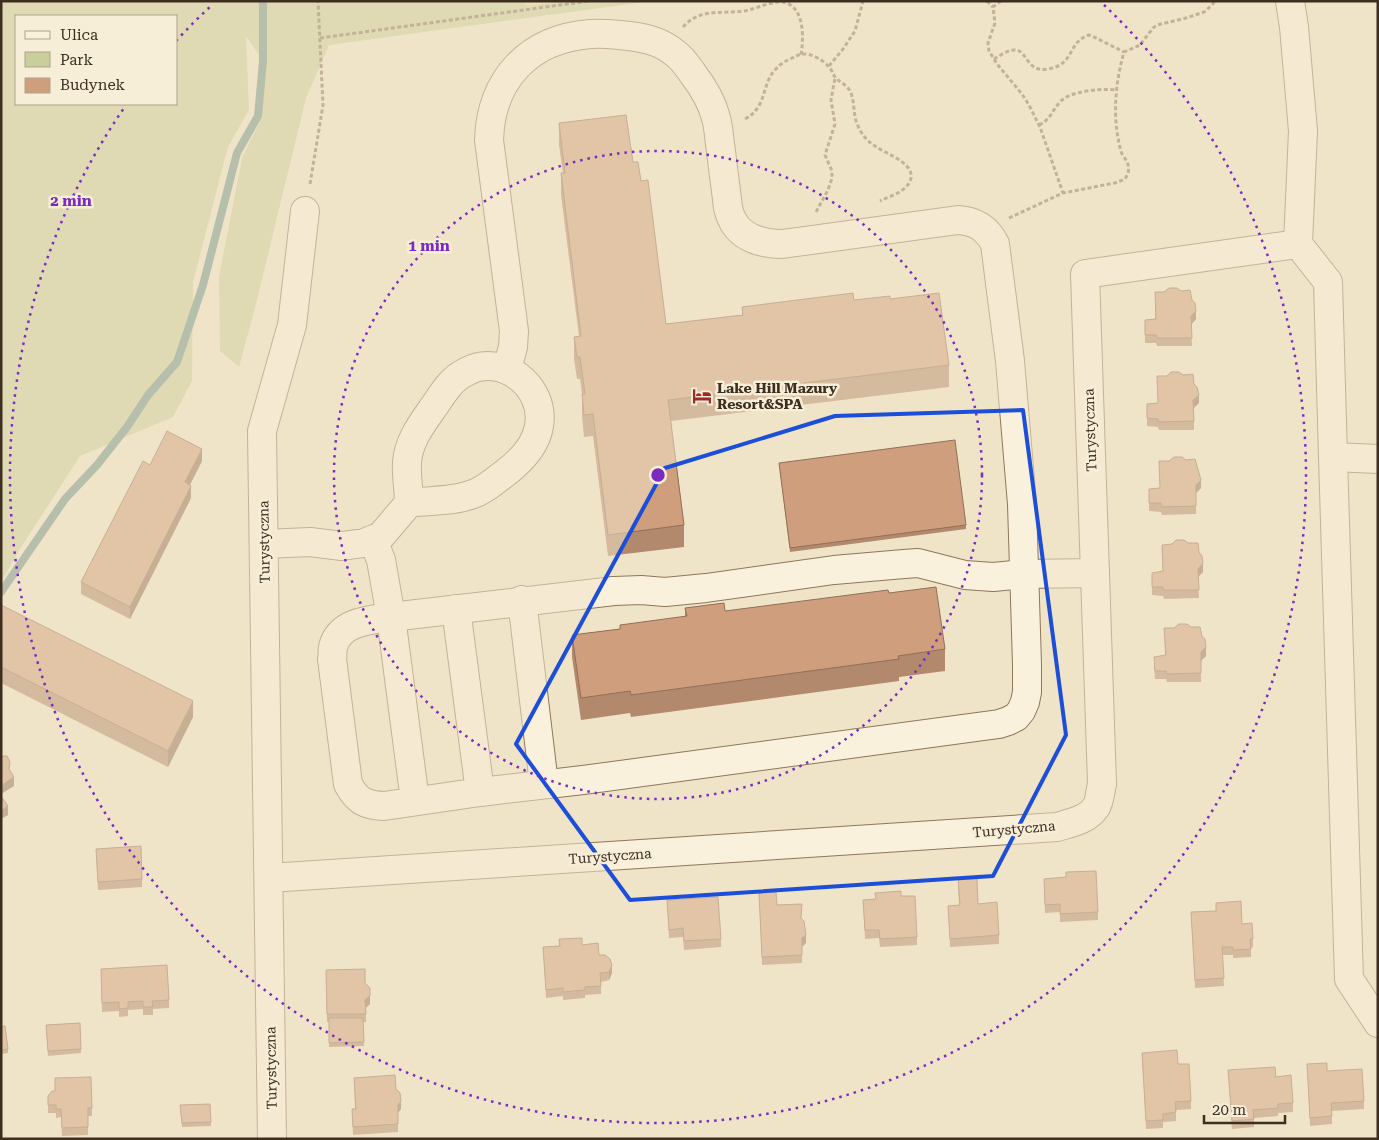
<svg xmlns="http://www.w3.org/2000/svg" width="1379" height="1140" font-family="'Roboto Serif',serif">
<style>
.green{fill:#c9cf9b;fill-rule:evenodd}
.sand{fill:#ecd9a5}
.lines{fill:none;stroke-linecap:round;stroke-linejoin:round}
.stream{stroke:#6f938a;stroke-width:8}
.minor-casing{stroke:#8d765c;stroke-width:30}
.path{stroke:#8d765c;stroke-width:3;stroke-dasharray:4 2.5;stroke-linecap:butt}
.minor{stroke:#faf1dc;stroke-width:28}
.wall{fill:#b2896c}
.shaded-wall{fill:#916f58}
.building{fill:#cf9f7d;stroke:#916f58}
.marked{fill:none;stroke:#1d4ed8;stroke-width:4;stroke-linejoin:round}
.ring{fill:none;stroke:#7b2cbf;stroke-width:2.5;stroke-dasharray:2.5 5}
.labels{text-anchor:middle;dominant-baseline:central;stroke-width:5;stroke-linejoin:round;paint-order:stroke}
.poi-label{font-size:14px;font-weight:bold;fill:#3d2e20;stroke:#f7eed8;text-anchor:start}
.street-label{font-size:14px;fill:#3d2e20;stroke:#f7eed8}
.centre{fill:#7b2cbf;stroke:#f7eed8;stroke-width:2.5}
.ring-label{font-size:15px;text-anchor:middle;font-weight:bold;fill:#7b2cbf;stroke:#f7eed8;stroke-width:5;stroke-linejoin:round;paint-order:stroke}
</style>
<rect width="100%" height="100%" fill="#f0e4c8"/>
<path class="green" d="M1,1H652L329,45L306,98L256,304L239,367L220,351L219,277L242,158L262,117L263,61L246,36L249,110L228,147L193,282L192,381L173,417L80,456L20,549L1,582ZM16,16H176V104H16Z"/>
<path class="sand" d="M523,1H565L526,6Z"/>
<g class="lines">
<path class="stream" d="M1,592L65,499L97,465L127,427L148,395L177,362L203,285L237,153L258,116L263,61V1"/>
<g class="minor-casing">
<g id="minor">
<path d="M1290,1L1294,27L1303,131L1298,244L1328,282L1333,457L1378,459"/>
<path d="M1333,457L1349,979L1378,1023"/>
<path d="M373,540L381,560L391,617L614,591L641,590L665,592L706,588L834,570L904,564L918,563L965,575L993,577L1024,574L1095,573"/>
<path d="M264,544L310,542L342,546L364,543L381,536L409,503C430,500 453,502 473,494C485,490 494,481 504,474C520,462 536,446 539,426C546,386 501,352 466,372C453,378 445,390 437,402C425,420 409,438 407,462C406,476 409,489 409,503"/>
<path d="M522,600L544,784"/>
<path d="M456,609L480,792"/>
<path d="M415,801L391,617C370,620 340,621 333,647C332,650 333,655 332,659L348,784C357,801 365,805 384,806L480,792L583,780L999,724L1008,721L1016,717L1021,711L1025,702L1027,692V664L1022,504L1010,361L995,244C987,228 975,221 958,220L782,244C763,244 740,238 732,219C730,216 729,211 728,208C726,189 723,170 721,151C719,140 719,128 716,118C712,102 703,87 693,74C688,67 683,59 676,54C660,40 641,37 620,35C610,34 600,33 590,34C529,39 491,79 489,140L514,331L513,347L507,369"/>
<path d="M269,878L1057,827C1070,823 1088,820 1096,807C1100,801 1100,791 1102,784L1085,274L1298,244"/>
<path d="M272,1139L262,431L292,325L305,211"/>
</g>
</g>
<g class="path">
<path d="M987,1L993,7"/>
<path d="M1001,1L993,7L995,23L988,43L989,51L997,64L1022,94L1029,105L1040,127L1063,193"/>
<path d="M683,27C699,8 722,14 744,11C755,9 767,3 778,2C805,1 804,37 801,55"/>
<path d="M320,38L589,1"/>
<path d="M994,59C1001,55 1009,49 1016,50C1027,51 1027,73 1048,69C1075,65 1067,42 1089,35L1096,38L1124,52"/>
<path d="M829,66L843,49L855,31L863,1"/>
<path d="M745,119C768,107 761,83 776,69C779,65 784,62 788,60C793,58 797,55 802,54C811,53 823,60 829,67C832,70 833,74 835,77C840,83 848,85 851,93C855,104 853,116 858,126C862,135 867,141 875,146C887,155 925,166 906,187C899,194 888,197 880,201"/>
<path d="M1039,125C1050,120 1052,111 1060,102C1069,91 1102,88 1116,90"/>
<path d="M310,184L323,105L318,1"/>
<path d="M816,212L828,190L832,178V171L825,155L835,124L831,100L835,78"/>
<path d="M1009,218L1063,193L1115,183L1125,179C1132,168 1128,163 1122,154C1120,149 1119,143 1118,138C1113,110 1116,80 1124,52L1140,45L1153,28L1157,25L1186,18L1204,12L1212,5L1215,1"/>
</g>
<use href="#minor" class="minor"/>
</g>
<g class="wall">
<path d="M559,123L633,162L641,181L666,324L742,315V307L854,300L890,299L949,365V387L671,421L684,525V547L608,556L593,436L584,437L582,416V394L580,379H577L574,359V337L579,336L561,195V173H563L559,145Z"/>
<path d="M1155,292L1196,319L1191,324L1192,346H1157L1156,343H1145V320L1155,319Z"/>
<path d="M1157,376L1199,403L1194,408V430H1159L1158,427L1147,426V404L1158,403Z"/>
<path d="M202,461L189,485L191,498L130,619L81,594V582L150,465Z"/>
<path d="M779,463L966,525V529L790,552Z"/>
<path d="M1201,488L1196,493V514L1162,515L1161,512L1149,511V489Z"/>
<path d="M1162,545L1203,572L1198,577L1199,598L1164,599L1163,596L1152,595V573L1163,572Z"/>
<path d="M889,593L945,649V671L899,677V681L631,717L630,713L581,720L572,657V635L620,629L685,616V608L725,611Z"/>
<path d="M1,605L193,717L168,767L1,683Z"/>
<path d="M1164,628L1206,656L1201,660V682H1167L1166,679H1155L1154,665L1165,655Z"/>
<path d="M96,849L142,879V887L98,890Z"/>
<path d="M958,879L978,904L999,935V944L950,947L948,906L959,905Z"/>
<path d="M1044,879L1098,912V920L1060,922V912L1045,913Z"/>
<path d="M759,893L802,919L806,943L802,946V963L762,965Z"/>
<path d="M901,896L917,937V945L880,947L879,938L865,939L863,900Z"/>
<path d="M667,900L721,939V947L684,950L683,937L669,938Z"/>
<path d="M1191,912L1242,924L1253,939V947L1251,948V957L1233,958V955H1222L1224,986L1195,988Z"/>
<path d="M559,939L582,945L599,955L612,973L609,980L601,982V994L585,995V998L563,1000V996L546,998L543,947L559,946Z"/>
<path d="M101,969L169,1000V1008L153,1009V1015H143V1009L128,1010V1016L119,1017V1011L102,1012Z"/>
<path d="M326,970L365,983L370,996V1004L366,1008V1022H363L364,1046L329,1047V1022H327Z"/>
<path d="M80,1023L81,1053L48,1056L46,1025Z"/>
<path d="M1,1026L8,1049V1053L1,1054Z"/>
<path d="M1142,1053L1178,1064L1191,1101V1109L1176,1110V1121L1163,1122V1128L1146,1129Z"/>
<path d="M1307,1064L1327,1071L1364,1101V1109L1332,1111V1124L1310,1126Z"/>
<path d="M1228,1070L1276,1077L1293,1103V1112L1278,1113V1116L1254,1118V1127L1232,1129Z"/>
<path d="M55,1078L92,1108V1116H88V1135L62,1136L61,1117L56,1118V1113H48V1096L55,1091Z"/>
<path d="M354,1078L396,1089L401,1109L398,1112V1132L353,1135L352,1109H355Z"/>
<path d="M210,1104L211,1126L182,1127L180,1105Z"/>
</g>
<g class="shaded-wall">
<path d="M1196,311V319L1191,325V316Z"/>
<path d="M1199,395V403L1193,408V400Z"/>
<path d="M202,449V461L185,495V482Z"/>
<path d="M1201,480V488L1196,493V485Z"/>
<path d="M191,486V498L130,619V607Z"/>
<path d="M1203,563V572L1198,577V569Z"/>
<path d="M1206,647V656L1201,661V652Z"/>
<path d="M193,701V717L168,767V751Z"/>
<path d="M14,777V786L1,794V786Z"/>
<path d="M8,806V815L1,819V811Z"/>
<path d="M806,935V943L802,947V938Z"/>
<path d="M612,965V973L609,980V972Z"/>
<path d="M370,988V1004L365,1008V1000Z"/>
<path d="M401,1101V1109L398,1113V1105Z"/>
</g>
<g class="building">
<path d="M626,115L633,162H638L641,181L648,180L666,324L743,315L742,307L853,293L854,300L890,296V299L939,293L949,365L668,400L684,525L608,535L593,414L584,415L582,394H585L580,357H577L574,337L581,336L561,173H565L559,123Z"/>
<path d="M1169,288H1177L1181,291L1190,290L1192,300L1195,303L1196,311L1191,316L1192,338H1157L1156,335H1145V320L1156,319L1155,292H1164Z"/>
<path d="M1171,372H1179L1183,375L1193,374L1194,384L1197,387L1199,395L1193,400L1194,421L1159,422L1158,419L1147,418V404L1158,403L1157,376H1167Z"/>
<path d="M167,431L202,449L185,482L191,486L130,607L81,582L143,461L150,465Z"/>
<path d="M955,440L966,525L790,548L779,463Z"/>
<path d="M1174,457H1182L1186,460L1195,459L1201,480L1196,485V506L1162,507L1161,503H1149V489L1160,488L1159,461H1169Z"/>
<path d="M1176,540H1184L1188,543H1198L1199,552L1202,556L1203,563L1198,569L1199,590H1164L1163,587H1152V573L1163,571L1162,545L1172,544Z"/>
<path d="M936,587L945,649L898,656L899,659L631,695L630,691L581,698L572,635L620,629V625L687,616L685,608L724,603L725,611L888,590L889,593Z"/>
<path d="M1,605L193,701L168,751L1,667Z"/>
<path d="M1179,624H1187L1191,627H1200L1202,636L1205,639L1206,647L1201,652V673L1167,674L1166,671H1155L1154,657L1166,655L1164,628H1174Z"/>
<path d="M1,756H7L10,762L9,769L14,777L1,786Z"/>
<path d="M1,796L8,806L1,811Z"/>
<path d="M141,846L142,879L98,882L96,849Z"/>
<path d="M1096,871L1098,912L1060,914V904L1045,905L1044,879L1066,877V872Z"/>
<path d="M977,878L978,904L997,902L999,935L950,939L948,906L960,905L958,879Z"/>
<path d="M901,891V896H915L917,937L880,939L879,930H865L863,900L876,899L875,893Z"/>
<path d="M776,892L777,905L802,904L801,918L804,921L806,935L802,938V955L762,957L759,893Z"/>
<path d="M718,897L721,939L684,941L683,928L669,930L667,900Z"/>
<path d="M1241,901L1242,924L1252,923L1253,939H1250L1251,949L1233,950V947H1222L1224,978L1195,980L1191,912L1216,911V903Z"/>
<path d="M582,938V945L598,943L599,955H605L610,959L612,965L609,972L600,973L601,986L585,987V990L563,992V988L546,990L543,947L560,946L559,939Z"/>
<path d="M167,965L169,1000L152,1001L153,1007H143V1001L128,1002V1008L119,1009V1002L102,1003L101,969Z"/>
<path d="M365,969V983L370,988V996L365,1000L366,1014H327L326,970Z"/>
<path d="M329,1018H363L364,1042L329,1043Z"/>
<path d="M80,1023L81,1049L48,1051L46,1025Z"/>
<path d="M1,1026H5L8,1049L1,1050Z"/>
<path d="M1177,1050L1178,1064H1189L1191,1101L1175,1102L1176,1112L1163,1114V1120L1146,1121L1142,1053Z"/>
<path d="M1327,1063V1071L1362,1069L1364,1101L1331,1103L1332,1116L1310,1118L1307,1064Z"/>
<path d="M1275,1067L1276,1077L1291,1075L1293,1103L1278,1104V1108L1253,1110L1254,1119L1232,1121L1228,1070Z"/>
<path d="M395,1075L396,1089L400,1093L401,1101L398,1105V1124L353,1127L352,1109H356L354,1078Z"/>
<path d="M91,1077L92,1108H88V1127L62,1128L61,1109H56V1105H48V1096L52,1091H55V1078Z"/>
<path d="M210,1104L211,1122L182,1123L180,1105Z"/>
</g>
<path d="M0 0H1379V1140H0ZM1023,410L1066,735L993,876L630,900L516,744L665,468L835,416Z" fill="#f0e4c8" fill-opacity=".55" fill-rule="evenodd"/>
<path class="marked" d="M1023,410L1066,735L993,876L630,900L516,744L665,468L835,416Z"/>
<g class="ring">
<circle cx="658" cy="475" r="324"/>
<path d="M176 41A648 648 0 0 1 212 5M1104 5A648 648 0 1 1 124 108"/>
</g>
<defs>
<g id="hotel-bare" transform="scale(1.5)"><path d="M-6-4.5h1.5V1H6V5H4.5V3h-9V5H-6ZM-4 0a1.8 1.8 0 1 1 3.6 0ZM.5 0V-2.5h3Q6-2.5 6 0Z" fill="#9e2a2b" stroke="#f7eed8" stroke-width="2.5" paint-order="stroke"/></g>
</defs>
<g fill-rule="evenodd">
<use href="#hotel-bare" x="702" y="396"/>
</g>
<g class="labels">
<g class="poi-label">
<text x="717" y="388">Lake Hill Mazury<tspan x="717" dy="16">Resort&amp;SPA</tspan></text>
</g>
<g class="street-label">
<text transform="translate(1090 430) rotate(-92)">Turystyczna</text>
<text transform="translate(264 542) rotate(-91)">Turystyczna</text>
<text transform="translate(1014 829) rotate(-5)">Turystyczna</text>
<text transform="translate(610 856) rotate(-4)">Turystyczna</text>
<text transform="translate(271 1068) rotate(-91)">Turystyczna</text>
</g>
</g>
<circle cx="658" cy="475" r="8" class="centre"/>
<g class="ring-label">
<text x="71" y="206">2 min</text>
<text x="429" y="251">1 min</text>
</g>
<rect width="1379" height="1140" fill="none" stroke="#3d2e20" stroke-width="5"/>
<rect x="15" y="15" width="162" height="90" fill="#f7eed8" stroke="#ada18e"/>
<rect x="25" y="31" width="25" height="8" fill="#faf1dc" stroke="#ada18e"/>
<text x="60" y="40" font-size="15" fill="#3d2e20">Ulica</text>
<rect x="25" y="52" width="25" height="15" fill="#c9cf9b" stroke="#ada18e"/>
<text x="60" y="65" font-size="15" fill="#3d2e20">Park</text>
<rect x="25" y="78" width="25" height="15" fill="#cf9f7d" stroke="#ada18e"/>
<text x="60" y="90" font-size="15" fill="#3d2e20">Budynek</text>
<path d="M1204 1115v8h81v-8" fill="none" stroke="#3d2e20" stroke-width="2.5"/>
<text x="1212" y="1115" font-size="15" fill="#3d2e20" stroke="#f7eed8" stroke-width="4" paint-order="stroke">20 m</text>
</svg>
